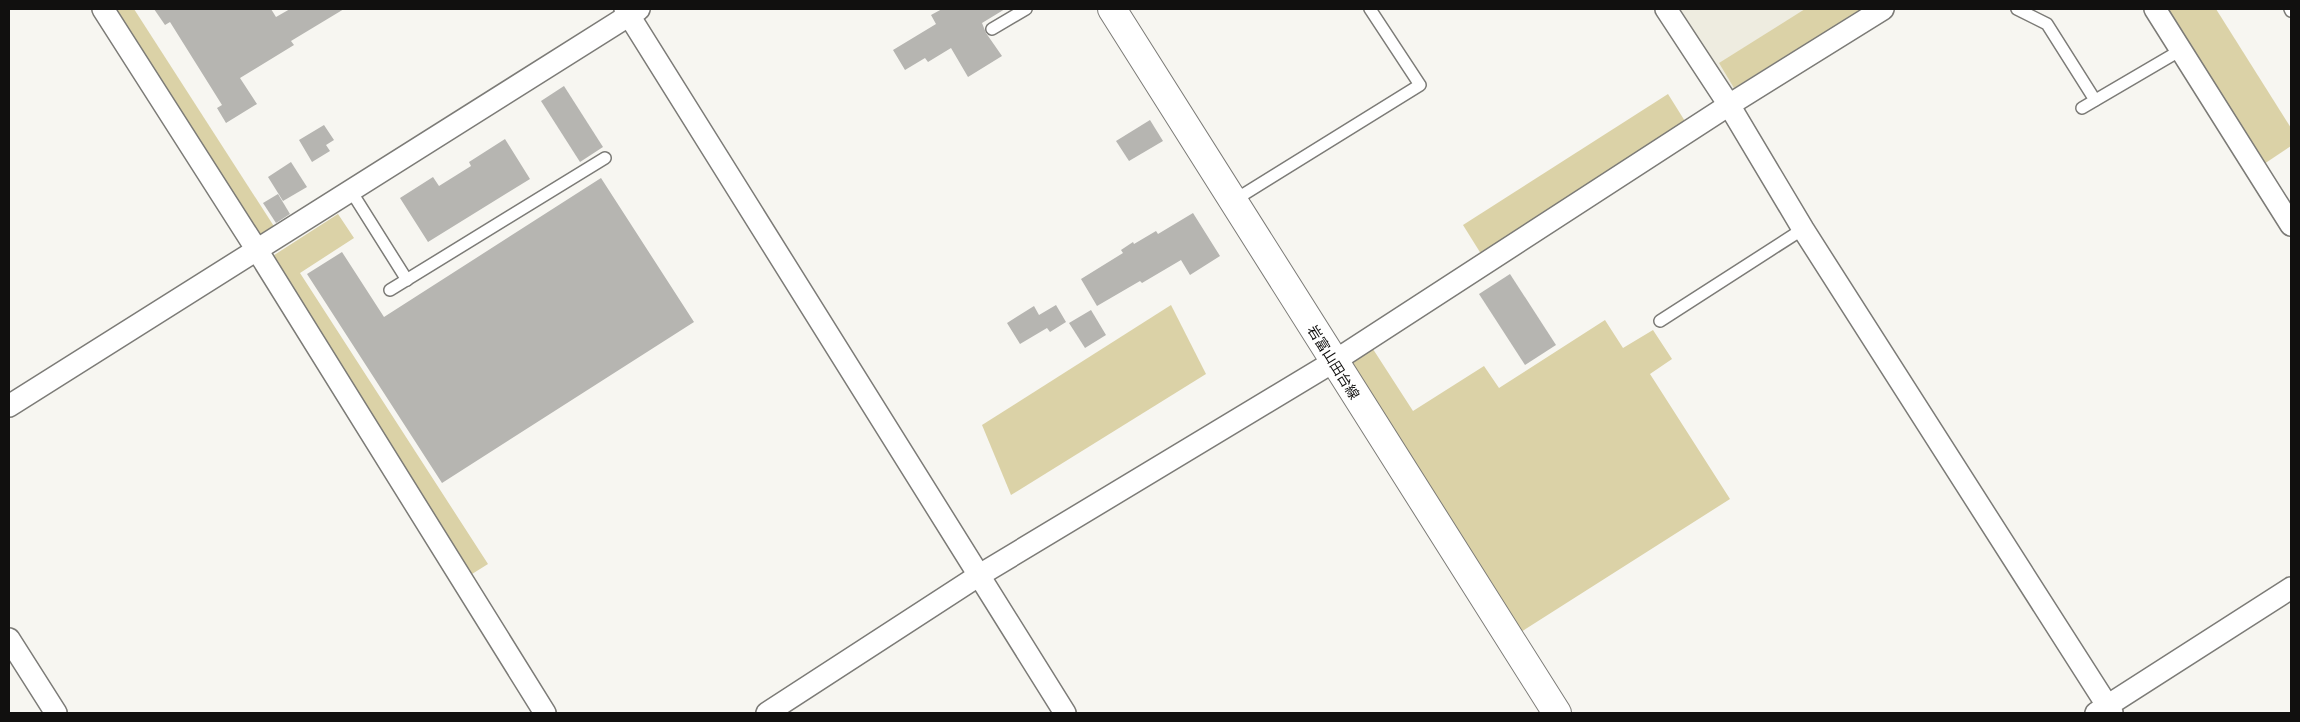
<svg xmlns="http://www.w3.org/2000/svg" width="2300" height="722" font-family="'Titillium Web','Noto Sans JP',sans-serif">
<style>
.built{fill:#eeece0}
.green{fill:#dbd2a7}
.building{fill:#b6b5b1}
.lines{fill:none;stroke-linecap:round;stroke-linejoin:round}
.service-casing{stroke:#7c7b77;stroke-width:14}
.minor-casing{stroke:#7c7b77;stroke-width:24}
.secondary-casing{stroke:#7c7b77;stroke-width:30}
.service{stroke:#fff;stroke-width:11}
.minor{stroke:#fff;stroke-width:21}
.secondary{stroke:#fff;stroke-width:28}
.labels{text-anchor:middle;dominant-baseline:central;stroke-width:4;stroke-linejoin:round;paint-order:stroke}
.street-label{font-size:14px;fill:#11100f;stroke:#fff}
</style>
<rect width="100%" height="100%" fill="#f7f6f1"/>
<path class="built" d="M1673,9H1872L1731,98Z"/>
<g class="green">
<path d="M111,9H134L277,231L261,241Z"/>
<path d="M1805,9H1862L1734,88L1719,63Z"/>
<path d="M2167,9H2216L2291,128V146L2264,164Z"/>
<path d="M1668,94L1688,126L1483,257L1463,225Z"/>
<path d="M338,214L354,238L300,273L488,564L472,574L268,259Z"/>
<path d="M1171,305L1206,374L1011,495L982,425Z"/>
<path d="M1605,320L1623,348L1653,330L1672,359L1650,374L1730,499L1521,632L1346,361L1371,346L1413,411L1484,366L1499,388Z"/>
</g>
<g class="building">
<path d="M154,9H271L276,17L290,9H344L291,41L294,45L240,78L257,104L226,123L217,108L222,105L170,22L165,25Z"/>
<path d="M942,9H1005L982,23L986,33L1002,56L968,77L951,48L928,62L925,58L905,70L893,50L936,24L931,15Z"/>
<path d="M564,86L603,147L580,162L541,101Z"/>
<path d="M1150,120L1163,141L1129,161L1116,141Z"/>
<path d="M324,125L334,140L326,145L330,151L312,162L299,140Z"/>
<path d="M505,139L530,179L428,242L400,198L433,177L439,186L471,166L469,162Z"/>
<path d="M291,162L307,187L283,201L268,177Z"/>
<path d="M601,178L694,322L442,483L307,274L342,252L384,317Z"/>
<path d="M278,194L290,214L276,223L263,203Z"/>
<path d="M1193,213L1220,256L1190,275L1181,260L1142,283L1140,281L1097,306L1081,279L1123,253L1121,250L1133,242L1134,244L1156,231L1158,234Z"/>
<path d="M1510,274L1556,345L1525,365L1479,294Z"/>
<path d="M1056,305L1066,322L1050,332L1047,328L1020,344L1007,323L1034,306L1039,315Z"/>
<path d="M1091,310L1106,335L1085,348L1069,323Z"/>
</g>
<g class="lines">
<g class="service-casing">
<g id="service">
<path d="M2017,9L2047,24L2095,100"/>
<path d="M2290,9L2291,11"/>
<path d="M992,29L1026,9"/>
<path d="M2082,108L2181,50"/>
<path d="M351,191L407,280"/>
<path d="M1233,201L1420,85L1370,9"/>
<path d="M390,290L605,158"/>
<path d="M1660,321L1803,229"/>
</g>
</g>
<g class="minor-casing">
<g id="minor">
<path d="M103,9L257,250L545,713"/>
<path d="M625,9L1065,713"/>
<path d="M1666,9L1729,105L1803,229L2112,713"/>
<path d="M2155,9L2291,225"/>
<path d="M9,406L639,9"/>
<path d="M9,639L56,713"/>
<path d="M767,713L978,576L1333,362L1729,105L1883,9"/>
<path d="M2096,713L2291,588"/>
</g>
</g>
<g class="secondary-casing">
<path id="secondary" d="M1112,9L1557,713"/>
</g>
<use href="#service" class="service"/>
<use href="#minor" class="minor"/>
<use href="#secondary" class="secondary"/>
</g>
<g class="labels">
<g class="street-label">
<text transform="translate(1334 362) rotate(58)">岩富山田台線</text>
</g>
</g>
<rect width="2300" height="722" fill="none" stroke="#11100f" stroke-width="20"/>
</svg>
